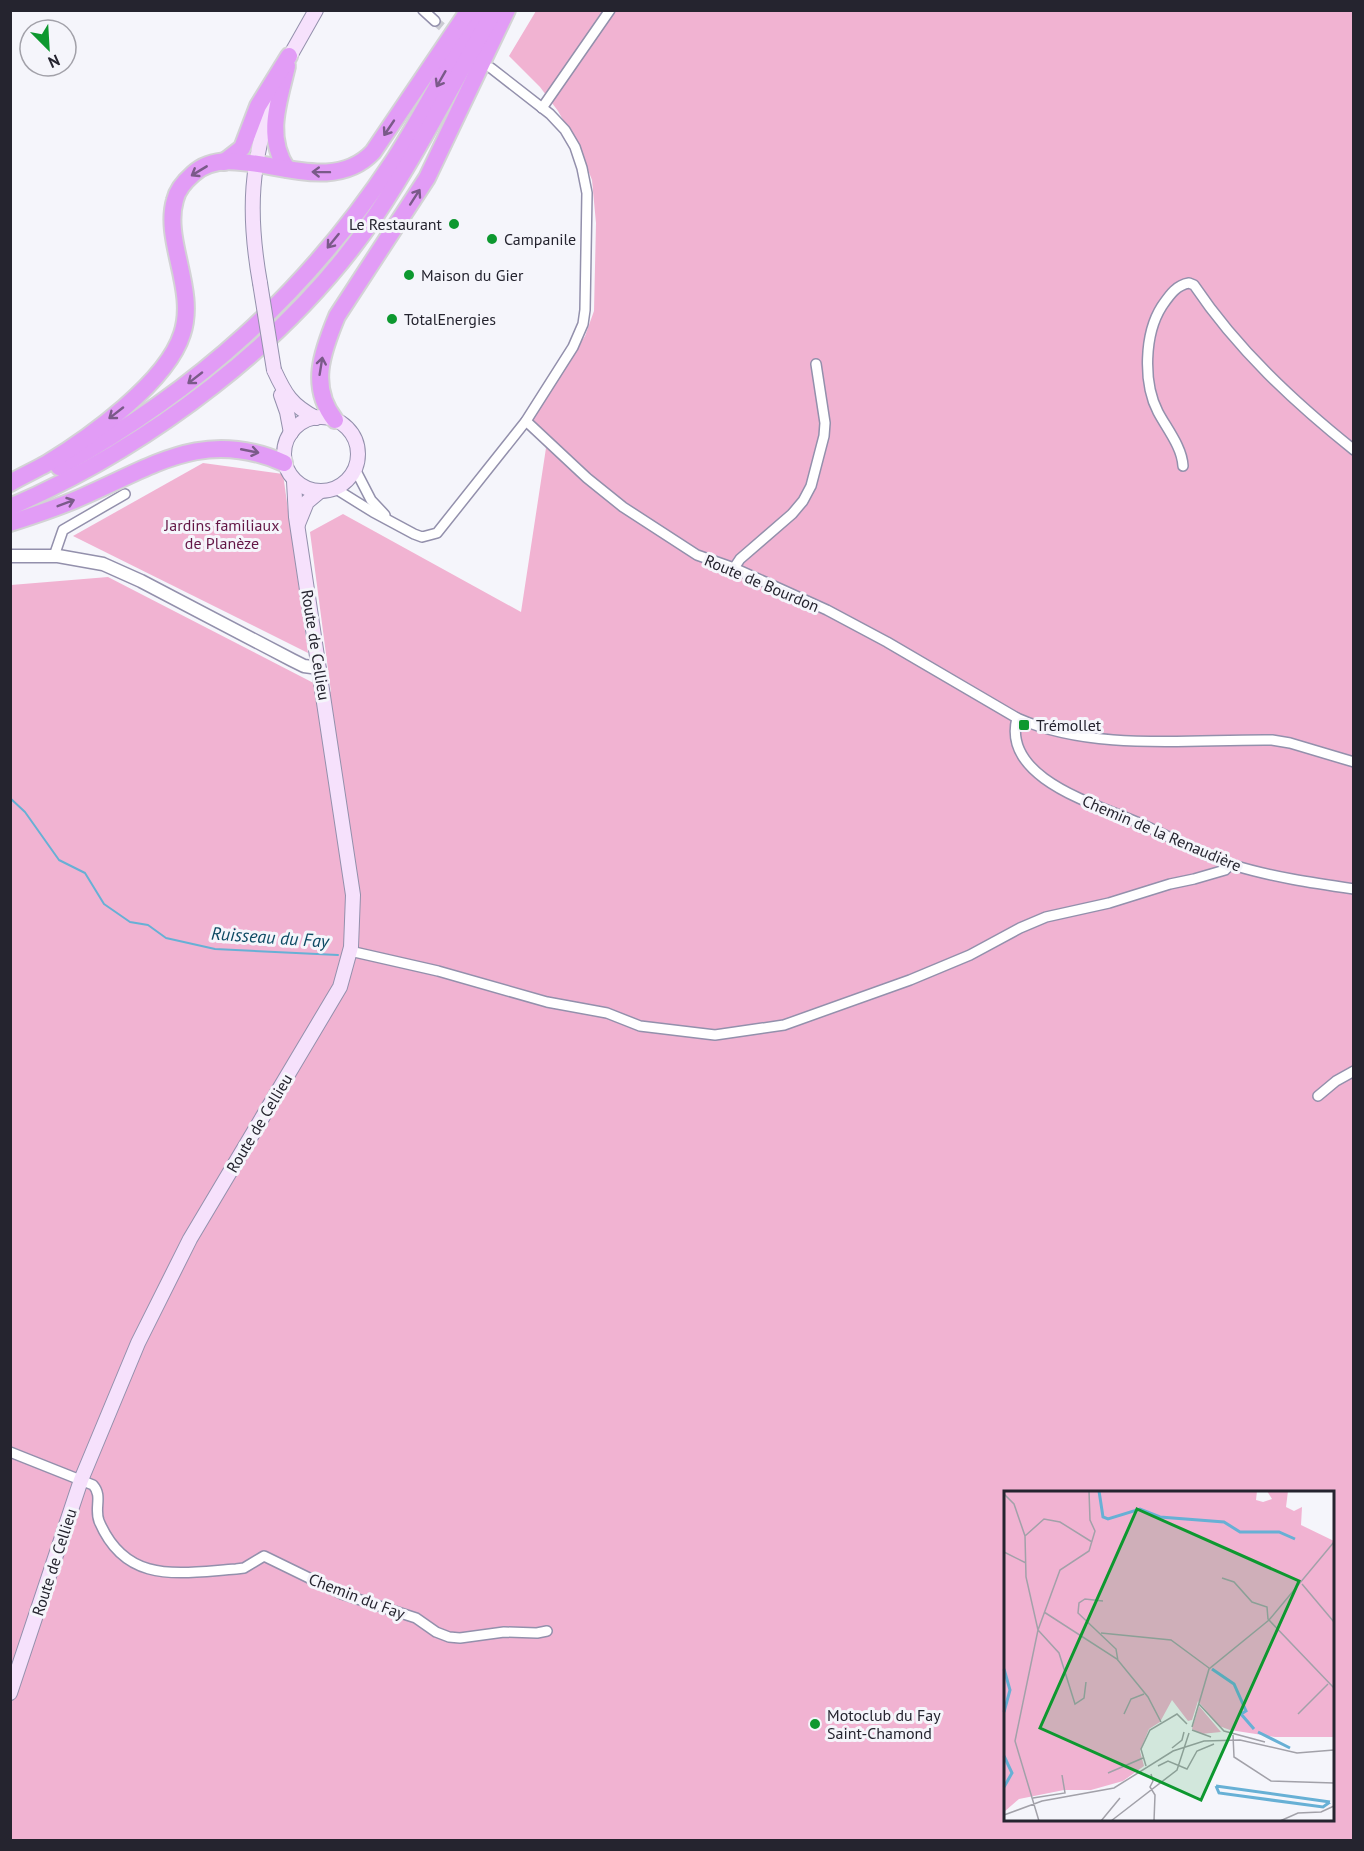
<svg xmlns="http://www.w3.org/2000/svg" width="1364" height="1851" font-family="'PT Sans',sans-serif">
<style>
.green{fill:#f1b3d2;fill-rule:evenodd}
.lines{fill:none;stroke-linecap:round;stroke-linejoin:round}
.stream{stroke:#67b0d5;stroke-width:2}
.minor-tunnel{stroke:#cbcbd2;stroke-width:9;stroke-dasharray:9 4.5;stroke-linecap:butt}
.minor-casing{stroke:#9390ac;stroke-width:12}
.tertiary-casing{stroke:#9390ac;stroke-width:15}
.secondary-casing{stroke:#9390ac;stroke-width:16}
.motorway-casing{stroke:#d3d3d5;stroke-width:20}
.minor{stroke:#fff;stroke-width:9}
.tertiary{stroke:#fff;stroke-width:12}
.secondary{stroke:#f6e1fc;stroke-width:14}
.motorway{stroke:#e29cf6;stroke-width:16}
.secondary-bridge-casing{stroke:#9390ac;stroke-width:16;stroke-linecap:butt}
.secondary-bridge{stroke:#f6e1fc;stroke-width:14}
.oneway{stroke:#7a5a89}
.poi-dot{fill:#0d982f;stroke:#f5f5fb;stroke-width:2}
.labels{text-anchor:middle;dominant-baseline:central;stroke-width:6;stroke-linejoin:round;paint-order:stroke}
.poi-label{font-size:16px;fill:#25242f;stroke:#f5f5fb;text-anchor:start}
.park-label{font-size:16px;fill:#641746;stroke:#f5f5fb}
.street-label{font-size:16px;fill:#25242f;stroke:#f5f5fb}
.water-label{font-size:18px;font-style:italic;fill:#0c4963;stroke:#f5f5fb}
.inset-river{fill:none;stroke:#67b0d5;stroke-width:3}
.inset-road{fill:none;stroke:#a2a1a9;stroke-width:1.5}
.view{fill:#0d982f;fill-opacity:0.15;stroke:#0d982f;stroke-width:3}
.inset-edge{fill:none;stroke:#25242f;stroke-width:3}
</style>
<rect width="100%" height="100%" fill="#f5f5fb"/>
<g class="green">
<path d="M536,11H1353V1840H11V585L108,577L331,692L310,532L343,514L521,612L546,448L532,418L585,336L594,311L596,223L592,180L581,152L558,111L540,87L509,56ZM1006,1492H1332V1820H1006Z"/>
<path d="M203,463L283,474L308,653L73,536Z"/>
</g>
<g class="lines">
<path class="stream" d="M10,798L25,812L59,860L85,873L104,904L130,922L148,925L166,938L215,949L338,955"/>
<path class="minor-tunnel" d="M435,21L454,37"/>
<g class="minor-casing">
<g id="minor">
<path d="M423,10L435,21"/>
<path d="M542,108L610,10"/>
<path d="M526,421L587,478L623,507L697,555L734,568L827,610L887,642L1017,718C1094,752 1190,739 1272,740L1290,743L1354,762"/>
<path d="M1183,466C1182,447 1167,429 1158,412C1143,383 1144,334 1162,306C1169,296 1176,285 1189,283L1194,285C1237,349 1294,402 1354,450"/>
<path d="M355,469L371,500L385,515"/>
<path d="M336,489L373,512L414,534L422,537L437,533L526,421L573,347L583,324L585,310L587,193L582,168L575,147L565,130L550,114L491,68"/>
<path d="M54,556L63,530L125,494"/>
<path d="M734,568L740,559L792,514L803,501L811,486L824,436L825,423L816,364"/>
<path d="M1017,718C1001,780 1100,805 1141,824C1169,836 1204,856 1233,865C1272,877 1313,883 1354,889"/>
<path d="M350,951L438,971L547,1002L607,1013L640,1026L715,1035L784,1025L910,980L970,955L1020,928L1046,917L1109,903L1170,884L1194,879L1225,870L1231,864"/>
<path d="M1318,1096L1336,1081L1354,1071"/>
<path d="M10,1452L93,1485C103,1496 94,1508 99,1521C126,1585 178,1573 236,1569L244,1568L264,1556L342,1594L416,1618L436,1632L449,1637L460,1638L504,1632L537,1633L547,1631"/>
</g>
</g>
<g class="tertiary-casing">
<path id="tertiary" d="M10,556H58L103,564L141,581L292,660L304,666L319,668"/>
</g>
<g class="secondary-casing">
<g id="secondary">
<path d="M286,63L316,10"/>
<path d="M260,283C247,210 251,163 274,92"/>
<path d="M274,370C285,394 291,405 316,418"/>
<path d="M281,395L287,412L291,433"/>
<circle cx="321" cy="454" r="37"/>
<path d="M298,524L307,502L319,492"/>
<path d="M10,1693L81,1480L138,1343L190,1239L340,987L351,947L353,895L296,517L294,481"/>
</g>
</g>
<g class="motorway-casing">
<g id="motorway">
<path d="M287,66C279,101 265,136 287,169"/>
<path d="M224,162L242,148L258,106L289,56"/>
<path d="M335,420C309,387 322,352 337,316L427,178L507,10"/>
<path d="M59,467C197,391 307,292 394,160C425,111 451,60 481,10"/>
<path d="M10,483C22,476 35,470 46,464C89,438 167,382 182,334C197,290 163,240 175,200C177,190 185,181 193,174C234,134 323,205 373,152L469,10"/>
<path d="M10,507C149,447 291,341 376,215C420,149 455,78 495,10"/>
<path d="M10,523C35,515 60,507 84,496C155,465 205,428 284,463"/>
</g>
</g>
<use href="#minor" class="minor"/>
<use href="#tertiary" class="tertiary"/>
<use href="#secondary" class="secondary"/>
<use href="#motorway" class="motorway"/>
<g class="secondary-bridge-casing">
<path id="secondary-bridge" d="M260,283L274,370"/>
</g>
<use href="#secondary-bridge" class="secondary-bridge"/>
</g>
<defs><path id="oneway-shaft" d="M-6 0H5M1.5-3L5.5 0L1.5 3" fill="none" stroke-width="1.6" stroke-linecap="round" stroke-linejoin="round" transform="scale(1.5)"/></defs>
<g class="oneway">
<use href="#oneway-shaft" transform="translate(441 79) rotate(120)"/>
<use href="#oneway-shaft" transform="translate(389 128) rotate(124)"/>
<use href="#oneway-shaft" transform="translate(199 171) rotate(149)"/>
<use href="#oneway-shaft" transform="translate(321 172) rotate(-179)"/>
<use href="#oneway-shaft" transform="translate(415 197) rotate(-57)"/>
<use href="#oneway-shaft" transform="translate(333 241) rotate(129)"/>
<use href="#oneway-shaft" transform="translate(321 366) rotate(-81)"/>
<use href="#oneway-shaft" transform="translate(195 378) rotate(142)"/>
<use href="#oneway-shaft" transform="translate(116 413) rotate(142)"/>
<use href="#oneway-shaft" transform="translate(250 451) rotate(11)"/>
<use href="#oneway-shaft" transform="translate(66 503) rotate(-21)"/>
</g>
<g class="poi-dot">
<circle cx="454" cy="224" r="6"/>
<circle cx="492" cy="239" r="6"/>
<circle cx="409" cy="275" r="6"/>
<circle cx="392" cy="319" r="6"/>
<rect x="1018" y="719" width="12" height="12" rx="3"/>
<circle cx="815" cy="1724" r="6"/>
</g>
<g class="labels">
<g class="poi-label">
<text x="442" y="224" text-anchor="end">Le Restaurant</text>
<text x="504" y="239">Campanile</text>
<text x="421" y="275">Maison du Gier</text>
<text x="404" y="319">TotalEnergies</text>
<text x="1036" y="725">Trémollet</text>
<text x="827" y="1715">Motoclub du Fay<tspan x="827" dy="18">Saint-Chamond</tspan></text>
</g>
<g class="park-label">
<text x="222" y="525">Jardins familiaux<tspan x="222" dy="18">de Planèze</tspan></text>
</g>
<g class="street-label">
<text transform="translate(762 583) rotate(23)">Route de Bourdon</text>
<text transform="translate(316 645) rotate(81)">Route de Cellieu</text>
<text transform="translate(1162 833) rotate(23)">Chemin de la Renaudière</text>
<text transform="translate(259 1123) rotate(-59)">Route de Cellieu</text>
<text transform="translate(54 1562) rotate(-72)">Route de Cellieu</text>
<text transform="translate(357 1596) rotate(21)">Chemin du Fay</text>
</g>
<g class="water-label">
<text transform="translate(270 937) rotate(4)">Ruisseau du Fay</text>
</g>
</g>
<g transform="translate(1004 1491)">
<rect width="330" height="330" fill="#f5f5fb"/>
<path d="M0,0H253L252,9L259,11L268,8L263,0H284L282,16L290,20L298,16L297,34L330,50V246H271L226,239L215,235L194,210L188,229L184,230L168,209L156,231L145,238L136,260L140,275L119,290L87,299H60L15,308L0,321ZM195,215L217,241L197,243L188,238Z" fill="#f1b3d2"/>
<path class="inset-river" d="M95,0L99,26L104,28L136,18L156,26L220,31L236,41H275L291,48M0,178L6,199L0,221M208,178L230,193L242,220L237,223L250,238M254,241L286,257M0,265L8,282L0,296M212,295L215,302L319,316L326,311M212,295L326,311"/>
<path class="inset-road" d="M0,3L10,13L21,45L22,86L34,139L11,250L35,330M21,45L40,28L56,31L88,51M0,61L22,72M218,87L230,91L248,111L263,116L264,128L330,197M298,93L330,131M99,110L81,108L75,112L74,122L112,158L114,170M40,121L113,168L144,206L157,231M34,139L56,79L85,60L91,40L86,29L85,0M34,139L55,162L71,213L80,207L82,191M97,142L167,149L205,177M195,213L220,240L261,251M120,223L127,208L140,203M294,223L324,193M188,236L205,178L265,129L330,51M188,239L207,246M229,244L230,266L267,290L330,292M168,257L178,249L180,241M142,275L137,258L146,239L173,223L183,233M154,275L164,270L183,278L193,260L210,253M104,282L139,267M147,283L149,290L146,296L151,304L150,330M29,307L61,302L58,284M0,324L38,310L110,297L169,260L200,250L236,249L293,262L330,259M97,330L116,307M107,330L173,279L185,242M276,330L294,322L317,321L330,315"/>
<path class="view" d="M133,18L295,90L197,309L36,237Z"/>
<rect width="330" height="330" class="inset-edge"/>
</g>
<rect width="1364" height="1851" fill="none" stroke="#25242f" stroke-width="24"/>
<g transform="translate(48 48) rotate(156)"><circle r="28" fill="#f5f5fb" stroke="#a2a1a9" stroke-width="1.5"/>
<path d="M0-4.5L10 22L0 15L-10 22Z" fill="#0d982f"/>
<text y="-9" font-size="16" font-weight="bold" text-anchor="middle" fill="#25242f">N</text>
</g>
</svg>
